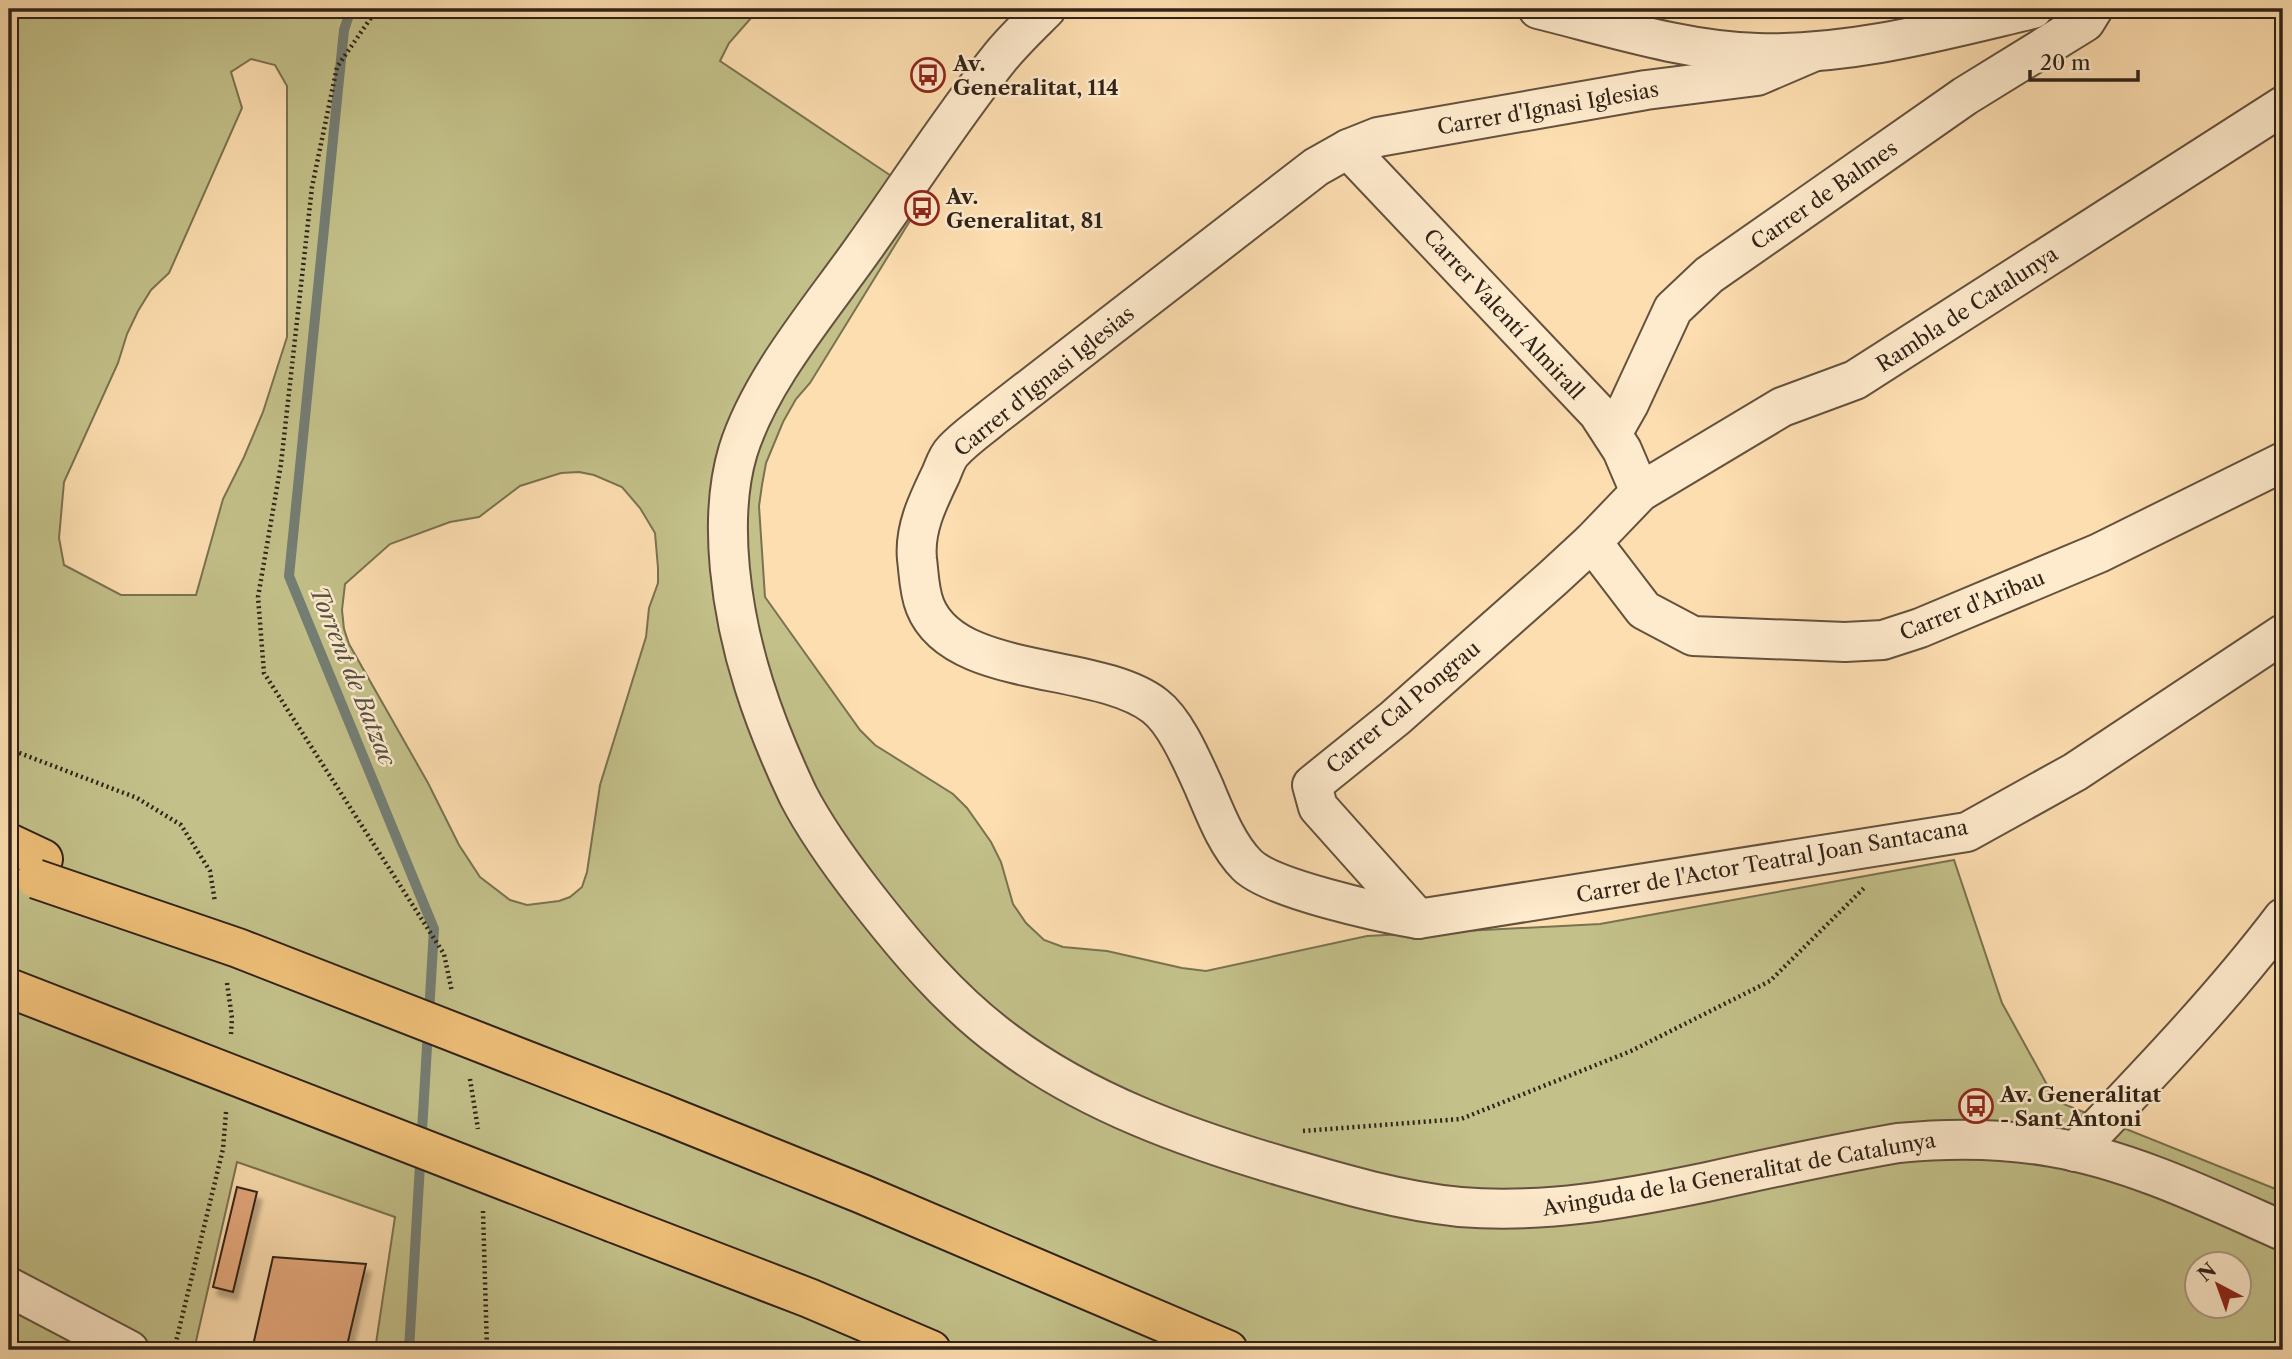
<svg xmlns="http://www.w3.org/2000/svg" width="2292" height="1359" font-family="'Libre Caslon Text',serif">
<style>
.green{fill:#c3c089;stroke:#7a7250;stroke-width:2;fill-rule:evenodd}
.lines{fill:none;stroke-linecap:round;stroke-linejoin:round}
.stream{stroke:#747e74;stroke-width:10}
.building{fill:#e6a97e;stroke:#312318;stroke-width:2;filter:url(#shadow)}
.minor-casing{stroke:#64523e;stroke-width:42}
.highway-casing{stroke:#312318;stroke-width:42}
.path{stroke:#312318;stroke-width:4.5;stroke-dasharray:2 3.5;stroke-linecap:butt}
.minor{stroke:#feeacc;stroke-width:38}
.highway{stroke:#eebf78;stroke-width:38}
.rail-casing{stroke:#312318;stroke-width:8}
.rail{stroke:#feeacc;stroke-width:5;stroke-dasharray:16;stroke-linecap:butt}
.highway-bridge-casing{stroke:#312318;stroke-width:42;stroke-linecap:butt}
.highway-bridge{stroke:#eebf78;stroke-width:38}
.labels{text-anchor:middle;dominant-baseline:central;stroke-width:5;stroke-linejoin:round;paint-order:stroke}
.poi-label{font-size:21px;font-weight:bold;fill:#312318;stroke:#feeacc;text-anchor:start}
.street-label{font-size:21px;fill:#312318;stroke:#feeacc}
.water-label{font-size:23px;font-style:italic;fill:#525146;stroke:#feeacc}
</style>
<defs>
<filter id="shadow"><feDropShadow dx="4.5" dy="8" stdDeviation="2" flood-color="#0004"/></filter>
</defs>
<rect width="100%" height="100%" fill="#fddeb0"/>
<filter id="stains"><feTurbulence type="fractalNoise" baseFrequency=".00286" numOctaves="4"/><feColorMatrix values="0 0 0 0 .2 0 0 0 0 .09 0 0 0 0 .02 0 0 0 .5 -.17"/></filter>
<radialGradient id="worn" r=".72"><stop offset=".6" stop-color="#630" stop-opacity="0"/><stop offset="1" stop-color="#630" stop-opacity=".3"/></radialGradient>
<path class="green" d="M9,9H759L729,43L720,61L924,198L810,383L796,399L783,422L766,463L762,485L759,506L765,597L860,730L875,745L953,794L967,808L991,842L1001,862L1013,904L1026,923L1044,940L1063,947L1107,951L1182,968L1206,971L1367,936L1600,924L1954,860L2002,1003L2056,1101L2283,1192V1350H375L395,1217L237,1162L194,1350H9ZM251,59L275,65L287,86V337L263,412L244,457L223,499L196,595H121L64,565L59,538L64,482L118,363L127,334L138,311L151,290L169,273L242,108L231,72ZM579,472L594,475L622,487L640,508L655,533L658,568V583L649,608L646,637L600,785L587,872L582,887L570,897L559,901L527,905L510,900L480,877L459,845L428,783L349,644L344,629L342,610L345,584L390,544L450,522L479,517L520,486L561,473ZM2198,1264H2240V1306H2198Z"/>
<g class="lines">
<path class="stream" d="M351,9L344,30L289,576L434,929L409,1350"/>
</g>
<g class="building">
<path d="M237,1187L257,1192L233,1292L213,1287Z"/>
<path d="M273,1257L366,1264L346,1350H252Z"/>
</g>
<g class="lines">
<g class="minor-casing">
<g id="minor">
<path d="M1046,9C1031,24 1015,39 1001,56C952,117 909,185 863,249C820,310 760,380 738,451C717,521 732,616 754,685C766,723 781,759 798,795C816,830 840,863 864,894C906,948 951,1002 1006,1042C1086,1102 1186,1138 1281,1166C1339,1183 1400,1201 1460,1207C1544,1214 1625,1199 1707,1182C1770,1168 1834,1154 1898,1143C1950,1138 2001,1138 2052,1147C2131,1160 2211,1199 2283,1231"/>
<path d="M1538,9C1610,27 1684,51 1758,53C1851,56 1944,30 2033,9"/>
<path d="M1813,52L1757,76L1646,90L1378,137L1348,149L1316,167L993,417C980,428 965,438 953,451C947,457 944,467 941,474C928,501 914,529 917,559C919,575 919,591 925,606C954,680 1097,661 1155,706C1176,722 1193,763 1204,787C1215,813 1227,845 1247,865C1271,889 1382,913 1418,919L1967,832L2075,772L2283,634"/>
<path d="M1348,149L1598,413L1622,450L1640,492"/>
<path d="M1612,434L1629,404L1673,309L1709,275L1965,96L2085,22L2093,9"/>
<path d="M1592,542L1644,610L1693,636L1845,642L1883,640L1920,628L2099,553L2283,462"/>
<path d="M1418,919L1318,807L1312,785L1395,718L1553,578L1592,542L1640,492L1782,407L1855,380L2283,106"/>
<path d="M2075,1152C2147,1076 2220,1001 2283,918"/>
<path d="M9,1287L129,1350"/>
</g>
</g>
<g class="highway-casing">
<g id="highway">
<path d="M9,843L43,859"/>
<path d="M661,1113L862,1194L1228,1350"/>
<path d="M614,1223L809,1298L931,1350"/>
</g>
</g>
<g class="path">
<path d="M377,9L337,67L312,187L281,464L258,597L264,673L444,954L452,992"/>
<path d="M9,749L137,798L181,825L210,871L215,902"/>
<path d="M227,983L232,1018L231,1034"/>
<path d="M470,1079L478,1129"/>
<path d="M1303,1131L1461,1119L1631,1051L1770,981L1866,886"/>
<path d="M483,1211L487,1350"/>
<path d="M174,1350L223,1149L226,1112"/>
</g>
<use href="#minor" class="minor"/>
<use href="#highway" class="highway"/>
<g class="rail-casing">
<path id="rail" d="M9,1346L16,1350"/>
</g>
<use href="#rail" class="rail"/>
<g class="highway-bridge-casing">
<g id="highway-bridge">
<path d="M36,879L238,948L661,1113"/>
<path d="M9,988L614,1223"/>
</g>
</g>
<use href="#highway-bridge" class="highway-bridge"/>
</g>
<defs>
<g id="bus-ring" transform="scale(1.75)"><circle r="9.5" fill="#feeacc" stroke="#8f2418" stroke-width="1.5"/><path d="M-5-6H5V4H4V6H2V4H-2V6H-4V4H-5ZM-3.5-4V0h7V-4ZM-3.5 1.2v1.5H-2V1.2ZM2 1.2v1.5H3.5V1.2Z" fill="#8f2418"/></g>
</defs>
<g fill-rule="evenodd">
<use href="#bus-ring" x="928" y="75"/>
<use href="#bus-ring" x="922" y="208"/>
<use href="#bus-ring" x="1976" y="1106"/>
</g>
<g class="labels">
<g class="poi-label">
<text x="953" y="63">Av.<tspan x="953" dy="24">Generalitat, 114</tspan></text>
<text x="946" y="196">Av.<tspan x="946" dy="24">Generalitat, 81</tspan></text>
<text x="2000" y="1094">Av. Generalitat<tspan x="2000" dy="24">- Sant Antoni</tspan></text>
</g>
<g class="street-label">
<text transform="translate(1548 108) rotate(-10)">Carrer d'Ignasi Iglesias</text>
<text transform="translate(1824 195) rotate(-35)">Carrer de Balmes</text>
<text transform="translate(1967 309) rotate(-33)">Rambla de Catalunya</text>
<text transform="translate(1504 314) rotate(47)">Carrer Valentí Almirall</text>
<text transform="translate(1044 381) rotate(-39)">Carrer d'Ignasi Iglesias</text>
<text transform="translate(1972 605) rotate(-22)">Carrer d'Aribau</text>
<text transform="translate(1403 707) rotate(-40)">Carrer Cal Pongrau</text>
<text transform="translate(1772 861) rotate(-10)">Carrer de l'Actor Teatral Joan Santacana</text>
<text transform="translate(1739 1174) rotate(-10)">Avinguda de la Generalitat de Catalunya</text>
</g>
<g class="water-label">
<text transform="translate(353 676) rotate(68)">Torrent de Batzac</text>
</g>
</g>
<rect width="2292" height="1359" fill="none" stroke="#fddeb0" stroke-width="35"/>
<rect x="10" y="10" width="2271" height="1338" fill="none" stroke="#312318" stroke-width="3.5"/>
<rect x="18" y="18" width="2257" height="1324" fill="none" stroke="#312318" stroke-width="2"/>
<g transform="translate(2218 1285) rotate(319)"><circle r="33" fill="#feeacc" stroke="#ac9a84" stroke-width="2"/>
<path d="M0-5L12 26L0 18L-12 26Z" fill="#8f2418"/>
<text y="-10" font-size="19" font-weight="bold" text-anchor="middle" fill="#312318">N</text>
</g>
<path d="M2030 70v10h108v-10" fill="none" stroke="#312318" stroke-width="3.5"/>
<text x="2040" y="70" font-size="21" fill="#312318" stroke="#feeacc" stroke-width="5" paint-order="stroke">20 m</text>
<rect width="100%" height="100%" filter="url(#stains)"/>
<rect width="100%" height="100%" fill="url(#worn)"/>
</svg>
